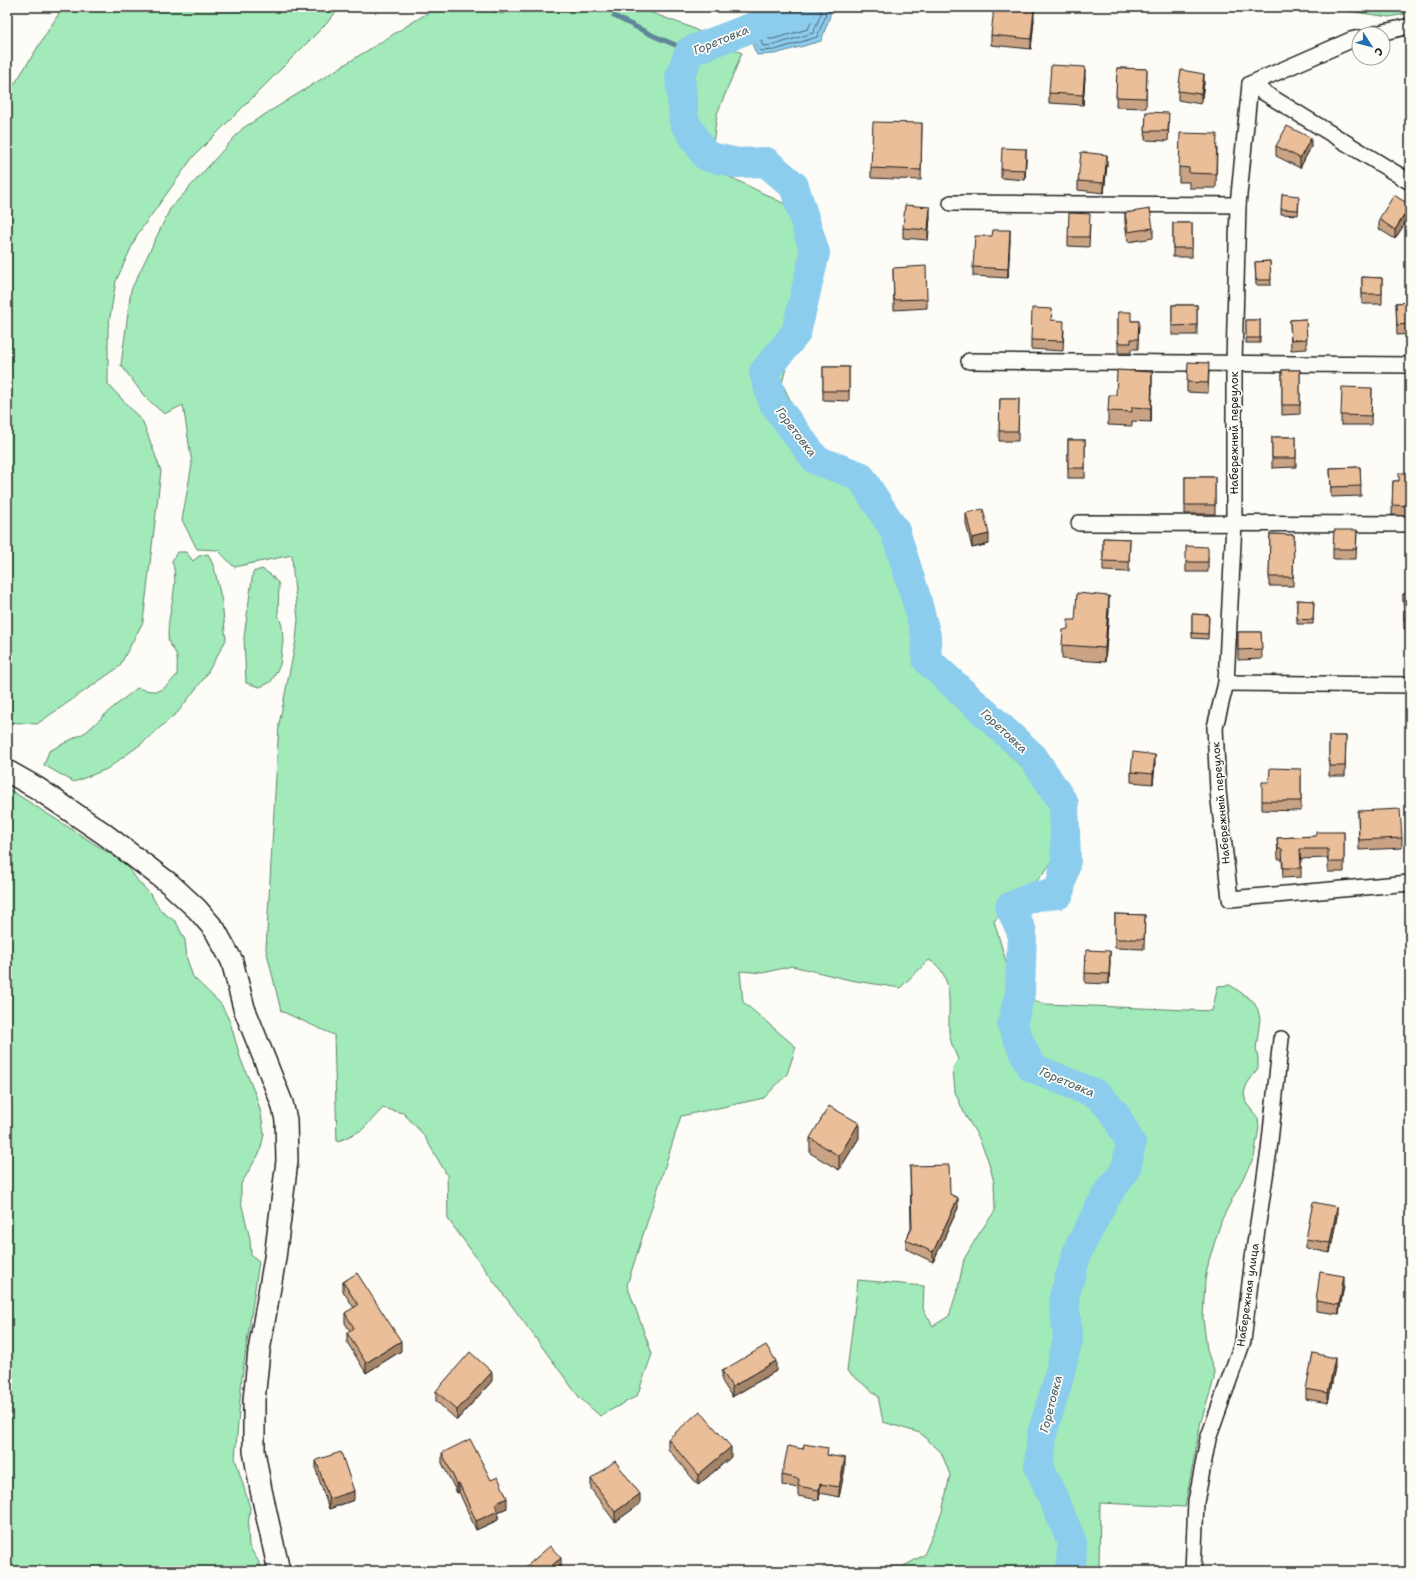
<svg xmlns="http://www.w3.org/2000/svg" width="1417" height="1578" font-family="'Shantell Sans',sans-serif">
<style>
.green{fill:#a2eab9;stroke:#5f836a}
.water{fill:#8ccced;stroke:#5f8699}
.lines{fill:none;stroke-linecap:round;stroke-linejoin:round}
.shore{stroke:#496270;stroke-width:1}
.stream{stroke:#5f8699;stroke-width:5}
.river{stroke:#8ccced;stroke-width:30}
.street-casing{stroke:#1c1c1c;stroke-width:18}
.secondary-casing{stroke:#1c1c1c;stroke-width:24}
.street{stroke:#fdfcf7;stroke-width:15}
.secondary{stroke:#fdfcf7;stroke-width:21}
.wall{fill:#c9a384;stroke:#1c1c1c}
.shaded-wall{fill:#a4856b;stroke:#1c1c1c}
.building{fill:#eabe99;stroke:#1c1c1c}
.labels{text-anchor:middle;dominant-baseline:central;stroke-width:3.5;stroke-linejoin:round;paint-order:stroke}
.street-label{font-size:11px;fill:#1c1c1c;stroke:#fdfcf7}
.water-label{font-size:12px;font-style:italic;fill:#435a65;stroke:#fdfcf7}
</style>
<rect width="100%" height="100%" fill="#fdfcf7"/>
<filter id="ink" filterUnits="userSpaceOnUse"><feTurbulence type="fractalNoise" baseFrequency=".025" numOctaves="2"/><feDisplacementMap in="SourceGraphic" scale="8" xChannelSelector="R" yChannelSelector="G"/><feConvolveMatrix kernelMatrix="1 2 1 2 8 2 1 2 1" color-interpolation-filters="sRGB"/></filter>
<g filter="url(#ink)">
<g class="green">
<path d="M63,7H340L327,23L193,157L137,235L116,281L108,329V384L143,422L161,471L143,622L119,667L37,724L7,722V96Z"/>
<path d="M437,7H473L503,14L506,7H636L690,27L742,53L717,114L710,167L803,213L808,253L799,320L782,383L803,427L874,509L908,563L928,605L915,645L935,669L984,723L1010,756L1049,791L1062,828L1050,865L1021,900L1010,907L994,921L1009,972V991L1045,1004L1212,1011L1218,986L1230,985L1253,1001L1258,1010L1260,1019L1256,1049L1258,1058V1068L1247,1084L1244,1093L1246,1103L1258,1118L1259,1128L1254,1157L1222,1219L1209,1260L1205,1280L1203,1318L1207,1350L1214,1371V1380L1201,1421L1185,1507L1100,1503L1099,1571H820L824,1567H902L924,1555L942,1512L950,1475L941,1452L920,1433L883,1422L878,1396L847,1371L858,1280L924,1286L923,1309L933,1326L949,1316L958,1288L964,1259L980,1232L995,1211L994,1182L988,1160L979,1138L965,1115L955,1092L953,1068L958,1059C954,1051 950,1041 949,1032C948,1008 955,973 929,960L900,988L850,980L792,966L763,973L740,971L743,1002L796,1047L787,1074L764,1098L681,1116L627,1285L652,1354L637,1396L600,1416L579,1397L448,1219L447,1175L423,1134L403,1113L383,1108L362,1130L337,1142L334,1035L281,1011L266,949L279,724L296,640L298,619L293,573L292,555L234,567L218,550L197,549L182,520L192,464L183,405L164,414L145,397L121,365L131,290L170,209L243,128Z"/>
<path d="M1333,7H1410V13L1389,17L1348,11Z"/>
<path d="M177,552H186L193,561L199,556L208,554L214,567L222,602L226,640L205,677L178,712L141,744L107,769L74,782L44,765L49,751L86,732L110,710L137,688C161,694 161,692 177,675C177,669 178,659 176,654C172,645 168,646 168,634C168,609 180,586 172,561Z"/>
<path d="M262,569L271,575L279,584L278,614L282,626L283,641L280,665L271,682L260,687L246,683L244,637L253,572Z"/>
<path d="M7,788L126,864L138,881L151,895L161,911L176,922L185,940L187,959L193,977L221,1004L230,1022L241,1060L256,1096L261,1113L264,1134L260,1152L241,1184V1202L250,1239L251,1255L259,1261L242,1377L235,1458L250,1508L248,1528L249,1546L260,1564L261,1571H7Z"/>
</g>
<path class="water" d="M780,7H830V16L821,41L775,54L757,55L751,42L759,17Z"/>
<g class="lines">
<g class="shore">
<path d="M780,7L778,12L762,21L755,42L760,51L775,50L817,37L826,15V7"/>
<path d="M785,7C785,18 774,19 766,24L761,41L763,46L774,45L813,33L821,14V7"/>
<path d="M791,7C791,20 781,23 771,28L768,37L769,39H773L808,29L815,13V7"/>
</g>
<path class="stream" d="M614,16L654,36L690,51"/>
<path class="river" d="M806,7L690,51L680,76L684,121L706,156L737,163L766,162L794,186L815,253L796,333L764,372L773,402L816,460L860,476L895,531L916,598L926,636L927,660L1033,757L1064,804L1066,860L1059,894L1035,896L1010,907L1022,932L1020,993L1012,1025L1031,1067L1098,1095L1114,1112L1131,1144L1126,1169L1106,1196L1078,1250L1064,1297L1068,1339L1056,1388L1042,1434L1039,1466L1072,1542L1071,1566L1069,1571"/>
<g class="street-casing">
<g id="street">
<path d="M1375,34L1410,26"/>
<path d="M1359,38L1351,40L1250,84L1238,205L1234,363V523L1226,683L1215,727L1218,791L1230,899L1410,883"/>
<path d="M1250,84L1410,182"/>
<path d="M951,203L1238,205"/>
<path d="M969,361L1410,365"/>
<path d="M1079,523L1410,524"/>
<path d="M1226,683L1410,685"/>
<path d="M1193,1571L1196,1502L1208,1439L1243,1341L1254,1250L1269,1150L1281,1039"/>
</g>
</g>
<g class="secondary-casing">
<path id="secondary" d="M7,771L37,788L103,833L170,884L197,909L215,930L232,961L244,1008L282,1103L286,1120L287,1161L275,1258L259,1351L254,1400V1451L261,1490L279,1571"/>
</g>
<use href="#street" class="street"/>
<use href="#secondary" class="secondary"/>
</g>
<g class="wall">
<path d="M1034,19L1031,49L991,45V35Z"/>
<path d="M1410,56V73L1407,71V61Z"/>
<path d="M1117,68L1147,69L1146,108L1116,107Z"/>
<path d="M1085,77L1083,105L1049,103V93Z"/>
<path d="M1204,83L1201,104L1178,100V91Z"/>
<path d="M1146,112L1169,123L1168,141L1145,140Z"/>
<path d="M922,123L921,180L871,178V168Z"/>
<path d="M1276,146L1311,147L1300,168L1276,156Z"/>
<path d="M1217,148L1216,188H1189V182H1179V167Z"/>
<path d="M1026,159L1025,180L1001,178V169Z"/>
<path d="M1107,164L1104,193L1078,190V181Z"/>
<path d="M1299,201L1298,215L1281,214V209Z"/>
<path d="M1410,205L1395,239L1379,229V219Z"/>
<path d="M1125,213L1153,228V238L1128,242L1125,223Z"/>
<path d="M930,217L928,240L903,238V228Z"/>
<rect x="1173" y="223" width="19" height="34"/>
<path d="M1090,224L1089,247L1068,246V237Z"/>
<path d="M992,236L1010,240L1008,278L973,276V267Z"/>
<path d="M1270,261L1271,285H1256L1255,262Z"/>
<path d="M893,268L927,299V308L894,310Z"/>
<path d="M1362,277L1382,278V304H1362Z"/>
<path d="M1410,302V334L1397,335L1396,303Z"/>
<rect x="1172" y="305" width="25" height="30"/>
<path d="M1118,312L1131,321H1139L1138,349H1131V353H1118Z"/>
<path d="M1306,319L1307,349L1291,350L1290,320Z"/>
<path d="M1052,320L1064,330L1063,351L1031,349V340Z"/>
<rect x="1246" y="320" width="14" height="23"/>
<path d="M823,367H849V401L823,400Z"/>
<path d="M1282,370H1300V414L1282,415Z"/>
<path d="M1209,372L1208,393L1187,392V382Z"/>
<path d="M1152,386L1151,422L1132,421V426L1108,425V411L1116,395Z"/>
<path d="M1372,388L1371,425H1341V415Z"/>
<path d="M1000,399H1019L1018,441H999Z"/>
<path d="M1272,437H1296V467L1272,468Z"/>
<rect x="1068" y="440" width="17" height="38"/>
<path d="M1360,467L1361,496L1331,497L1330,468Z"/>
<path d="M1410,473V516L1392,515L1393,481H1399Z"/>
<rect x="1185" y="477" width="30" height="37"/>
<path d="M966,513L989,544L972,548L966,523Z"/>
<path d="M1357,530L1356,559H1333V549Z"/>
<path d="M1270,534L1294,535L1293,586H1269Z"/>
<rect x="1408" y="537" width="2" height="20"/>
<path d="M1103,538L1130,539L1129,572L1103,571Z"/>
<path d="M1208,556V572H1186V562Z"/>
<path d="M1403,594H1410V629H1404Z"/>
<path d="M1297,600L1314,601L1313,624H1297Z"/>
<path d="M1109,610L1105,662L1062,659V645L1068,629L1075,620Z"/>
<path d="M1192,614L1209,615L1208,639L1192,638Z"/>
<path d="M1238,632H1261L1262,659L1238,660Z"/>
<path d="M1329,736H1346L1345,776H1329Z"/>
<path d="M1155,764L1153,784L1131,782V772Z"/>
<path d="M1301,769V811L1262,810V801L1269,782Z"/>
<path d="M1358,811L1402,838V848L1359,850Z"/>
<path d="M1344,832V872H1328V858L1301,859V877L1283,878L1282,859H1278L1277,838L1316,836Z"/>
<path d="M1115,914L1145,915L1144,949L1115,948Z"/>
<path d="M1110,961L1109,984L1085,983V973Z"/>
<path d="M810,1138H859L839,1170L810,1153Z"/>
<path d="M910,1166L950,1194L958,1208L933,1262L906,1249V1240L911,1229Z"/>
<path d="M1337,1216L1330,1253L1306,1248V1239Z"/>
<path d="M343,1282L401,1351L366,1373L347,1342V1333L350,1331L345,1323V1313L354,1308L343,1291Z"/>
<path d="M1344,1285L1339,1314L1316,1311V1301Z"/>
<path d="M1335,1367L1328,1403L1306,1399V1389Z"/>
<path d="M722,1371H776L732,1397L722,1381Z"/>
<path d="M492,1381L457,1420L436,1401V1391Z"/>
<path d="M668,1439L731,1457L698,1485L668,1449Z"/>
<path d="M442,1453L491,1480L507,1508L498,1512V1520L476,1530L459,1492L457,1493L442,1463Z"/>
<path d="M828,1455L845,1468L839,1497L820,1493L819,1500L798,1496V1488L782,1485V1475Z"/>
<path d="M316,1460L354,1500L329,1509L316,1470Z"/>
<path d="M591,1479L640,1504L615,1522L591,1489Z"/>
</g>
<g class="shaded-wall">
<path d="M1034,9V19L1031,49V39Z"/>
<path d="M1085,67V77L1083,105V95Z"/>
<path d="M1204,74V83L1201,104V94Z"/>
<path d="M1311,138V147L1300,168V158Z"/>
<path d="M1026,149V159L1025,180V170Z"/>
<path d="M1107,155V164L1104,193V183Z"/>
<path d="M1410,206V216L1395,239V230Z"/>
<path d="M930,207V217L928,240V230Z"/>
<path d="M1010,230V240L1008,278V269Z"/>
<path d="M1152,372V386L1151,422V408Z"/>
<path d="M989,534V544L972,548V538Z"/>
<path d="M1109,596V610L1105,662V648Z"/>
<path d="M1155,755V764L1153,784V774Z"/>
<path d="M1110,951V961L1109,984V974Z"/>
<path d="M859,1123V1138L839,1170V1156Z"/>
<path d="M958,1198V1208L933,1262V1252Z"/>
<path d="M1337,1207V1216L1330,1253V1243Z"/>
<path d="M1344,1276V1285L1339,1314V1305Z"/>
<path d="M401,1341V1351L366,1373V1363Z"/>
<path d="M1335,1358V1367L1328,1403V1393Z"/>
<path d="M776,1361V1371L732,1397V1387Z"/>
<path d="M492,1372V1381L457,1420V1410Z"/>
<path d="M731,1447V1457L698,1485V1475Z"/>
<path d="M845,1458V1468L839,1497V1487Z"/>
<path d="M459,1483V1492L457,1493V1484Z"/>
<path d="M820,1484V1493L819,1500V1490Z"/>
<path d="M354,1491V1500L329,1509V1499Z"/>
<path d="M640,1494V1504L615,1522V1512Z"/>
<path d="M507,1498V1508L498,1512V1520L476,1530V1521L495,1504Z"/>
<path d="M561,1558V1567L556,1571H549V1568Z"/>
</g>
<g class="building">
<path d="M994,7H1013L1034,9L1031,39L991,35Z"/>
<path d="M1410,56V63L1407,61Z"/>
<path d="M1051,65L1085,67L1083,95L1049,93Z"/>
<path d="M1117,68L1147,69L1146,98L1116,97Z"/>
<path d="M1181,70L1204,74L1201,94L1178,91Z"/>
<path d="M1146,112L1169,113L1168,131H1145Z"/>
<path d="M873,122L922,123L921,170L871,168Z"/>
<path d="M1287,126L1311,138L1300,158L1276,146Z"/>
<path d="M1180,133L1217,134L1216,174L1189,173V168L1179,167Z"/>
<path d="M1002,148L1026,149L1025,170L1001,169Z"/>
<path d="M1081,152L1107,155L1104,183L1078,181Z"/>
<path d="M1282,194L1299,196L1298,210L1281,209Z"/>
<path d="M1394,195L1410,205L1395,230L1379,219Z"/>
<path d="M905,205L930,207L928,230L903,228Z"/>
<path d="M1150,209L1153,228L1128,232L1125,213Z"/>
<path d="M1069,213L1090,214L1089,237H1068Z"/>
<rect x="1173" y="223" width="19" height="25"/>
<path d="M993,230H1010L1008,269L973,267L975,236H992Z"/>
<path d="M1270,261L1271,280H1256L1255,262Z"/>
<path d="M926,266L927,299L894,300L893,268Z"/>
<path d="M1362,277L1382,278V294H1362Z"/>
<path d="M1410,302V324L1397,325L1396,303Z"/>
<path d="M1172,305H1197V325L1172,326Z"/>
<path d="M1032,308L1052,309L1051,320L1064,321L1063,341L1031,340Z"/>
<path d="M1118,312H1131V321H1139L1138,339H1131V343H1118Z"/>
<path d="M1306,319L1307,339L1291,340L1290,320Z"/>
<rect x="1246" y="320" width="14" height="18"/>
<path d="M1188,362L1209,363L1208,383L1187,382Z"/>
<rect x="823" y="367" width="26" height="24"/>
<path d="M1117,370L1152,372L1151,408L1132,407V412L1108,411L1109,395H1116Z"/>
<rect x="1282" y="370" width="18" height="35"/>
<path d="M1342,387L1372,388L1371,416L1341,415Z"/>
<path d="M1000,399H1019L1018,431H999Z"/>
<rect x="1272" y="437" width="24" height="21"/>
<rect x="1068" y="440" width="17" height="28"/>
<path d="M1360,467L1361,486L1331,487L1330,468Z"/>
<path d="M1399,473H1410V506L1392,505L1393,481H1399Z"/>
<rect x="1185" y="477" width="30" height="28"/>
<path d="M983,509L989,534L972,538L966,513Z"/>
<path d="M1334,530H1357L1356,549H1333Z"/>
<path d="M1270,534L1294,535L1293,577H1269Z"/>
<rect x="1408" y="537" width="2" height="15"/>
<path d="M1103,538L1130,539L1129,562L1103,561Z"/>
<path d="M1186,546L1208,547V562H1186Z"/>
<path d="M1077,593L1109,596L1105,648L1062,645L1063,630L1068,629V620H1075Z"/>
<path d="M1403,594H1410V619H1404Z"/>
<path d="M1297,600L1314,601L1313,620L1297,619Z"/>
<path d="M1192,614L1209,615L1208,634L1192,633Z"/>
<path d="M1238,632H1261L1262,649L1238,650Z"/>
<path d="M1329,736H1346L1345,766H1329Z"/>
<path d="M1133,752L1155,755L1153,774L1131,772Z"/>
<path d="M1270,768L1301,769V801H1262V782H1269Z"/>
<path d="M1400,809L1402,838L1359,840L1358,811Z"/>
<path d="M1316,832H1344V862H1328V849H1300L1301,868H1283L1282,849H1278L1277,838L1316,836Z"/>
<path d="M1115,914L1145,915L1144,939H1115Z"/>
<path d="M1086,950L1110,951L1109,974L1085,973Z"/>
<path d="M829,1106L859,1123L839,1156L810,1138Z"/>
<path d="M949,1165L950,1194L958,1198L933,1252L906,1240L912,1228L910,1166Z"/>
<path d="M1313,1202L1337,1207L1330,1243L1306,1239Z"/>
<path d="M1320,1272L1344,1276L1339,1305L1316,1301Z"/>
<path d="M357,1273L401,1341L366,1363L347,1333L354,1328L345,1313L358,1305L343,1282Z"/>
<path d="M766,1345L776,1361L732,1387L722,1371Z"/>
<path d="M470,1352L492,1372L457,1410L436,1391Z"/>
<path d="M1313,1353L1335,1358L1328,1393L1306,1389Z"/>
<path d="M700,1411L731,1447L698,1475L668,1439Z"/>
<path d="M470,1439L491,1480L498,1477L507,1498L495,1504L498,1511L476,1521L459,1483L457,1484L442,1453Z"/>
<path d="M804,1444L828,1448L827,1455L845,1458L839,1487L820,1484L819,1490L798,1486L799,1479L782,1475L788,1446L803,1449Z"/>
<path d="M341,1452L354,1491L329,1499L316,1460Z"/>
<path d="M615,1461L640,1494L615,1512L591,1479Z"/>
<path d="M550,1546L561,1558L549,1568L552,1571H521Z"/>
</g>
</g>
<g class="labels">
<g class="street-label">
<text transform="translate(1234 433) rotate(-90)">Набережный переулок</text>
<text transform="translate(1221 803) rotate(-95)">Набережный переулок</text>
<text transform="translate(1248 1295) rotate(-82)">Набережная улица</text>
</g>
<g class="water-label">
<text transform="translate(721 40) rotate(-22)">Горетовка</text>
<text transform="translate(796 432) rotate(53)">Горетовка</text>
<text transform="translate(1004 731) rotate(43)">Горетовка</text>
<text transform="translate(1067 1082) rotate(23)">Горетовка</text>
<text transform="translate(1051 1404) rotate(-76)">Горетовка</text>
</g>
</g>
<rect width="1417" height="1578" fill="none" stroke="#fdfcf7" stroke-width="24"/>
<rect x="12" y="12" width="1393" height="1554" fill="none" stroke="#1c1c1c" stroke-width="1.5" filter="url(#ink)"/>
<g transform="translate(1371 46) rotate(126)"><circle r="19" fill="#fdfcf7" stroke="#a3a29f"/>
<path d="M0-3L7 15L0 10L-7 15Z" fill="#1f6fb2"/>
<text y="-6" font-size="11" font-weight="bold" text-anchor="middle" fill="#1c1c1c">С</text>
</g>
</svg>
